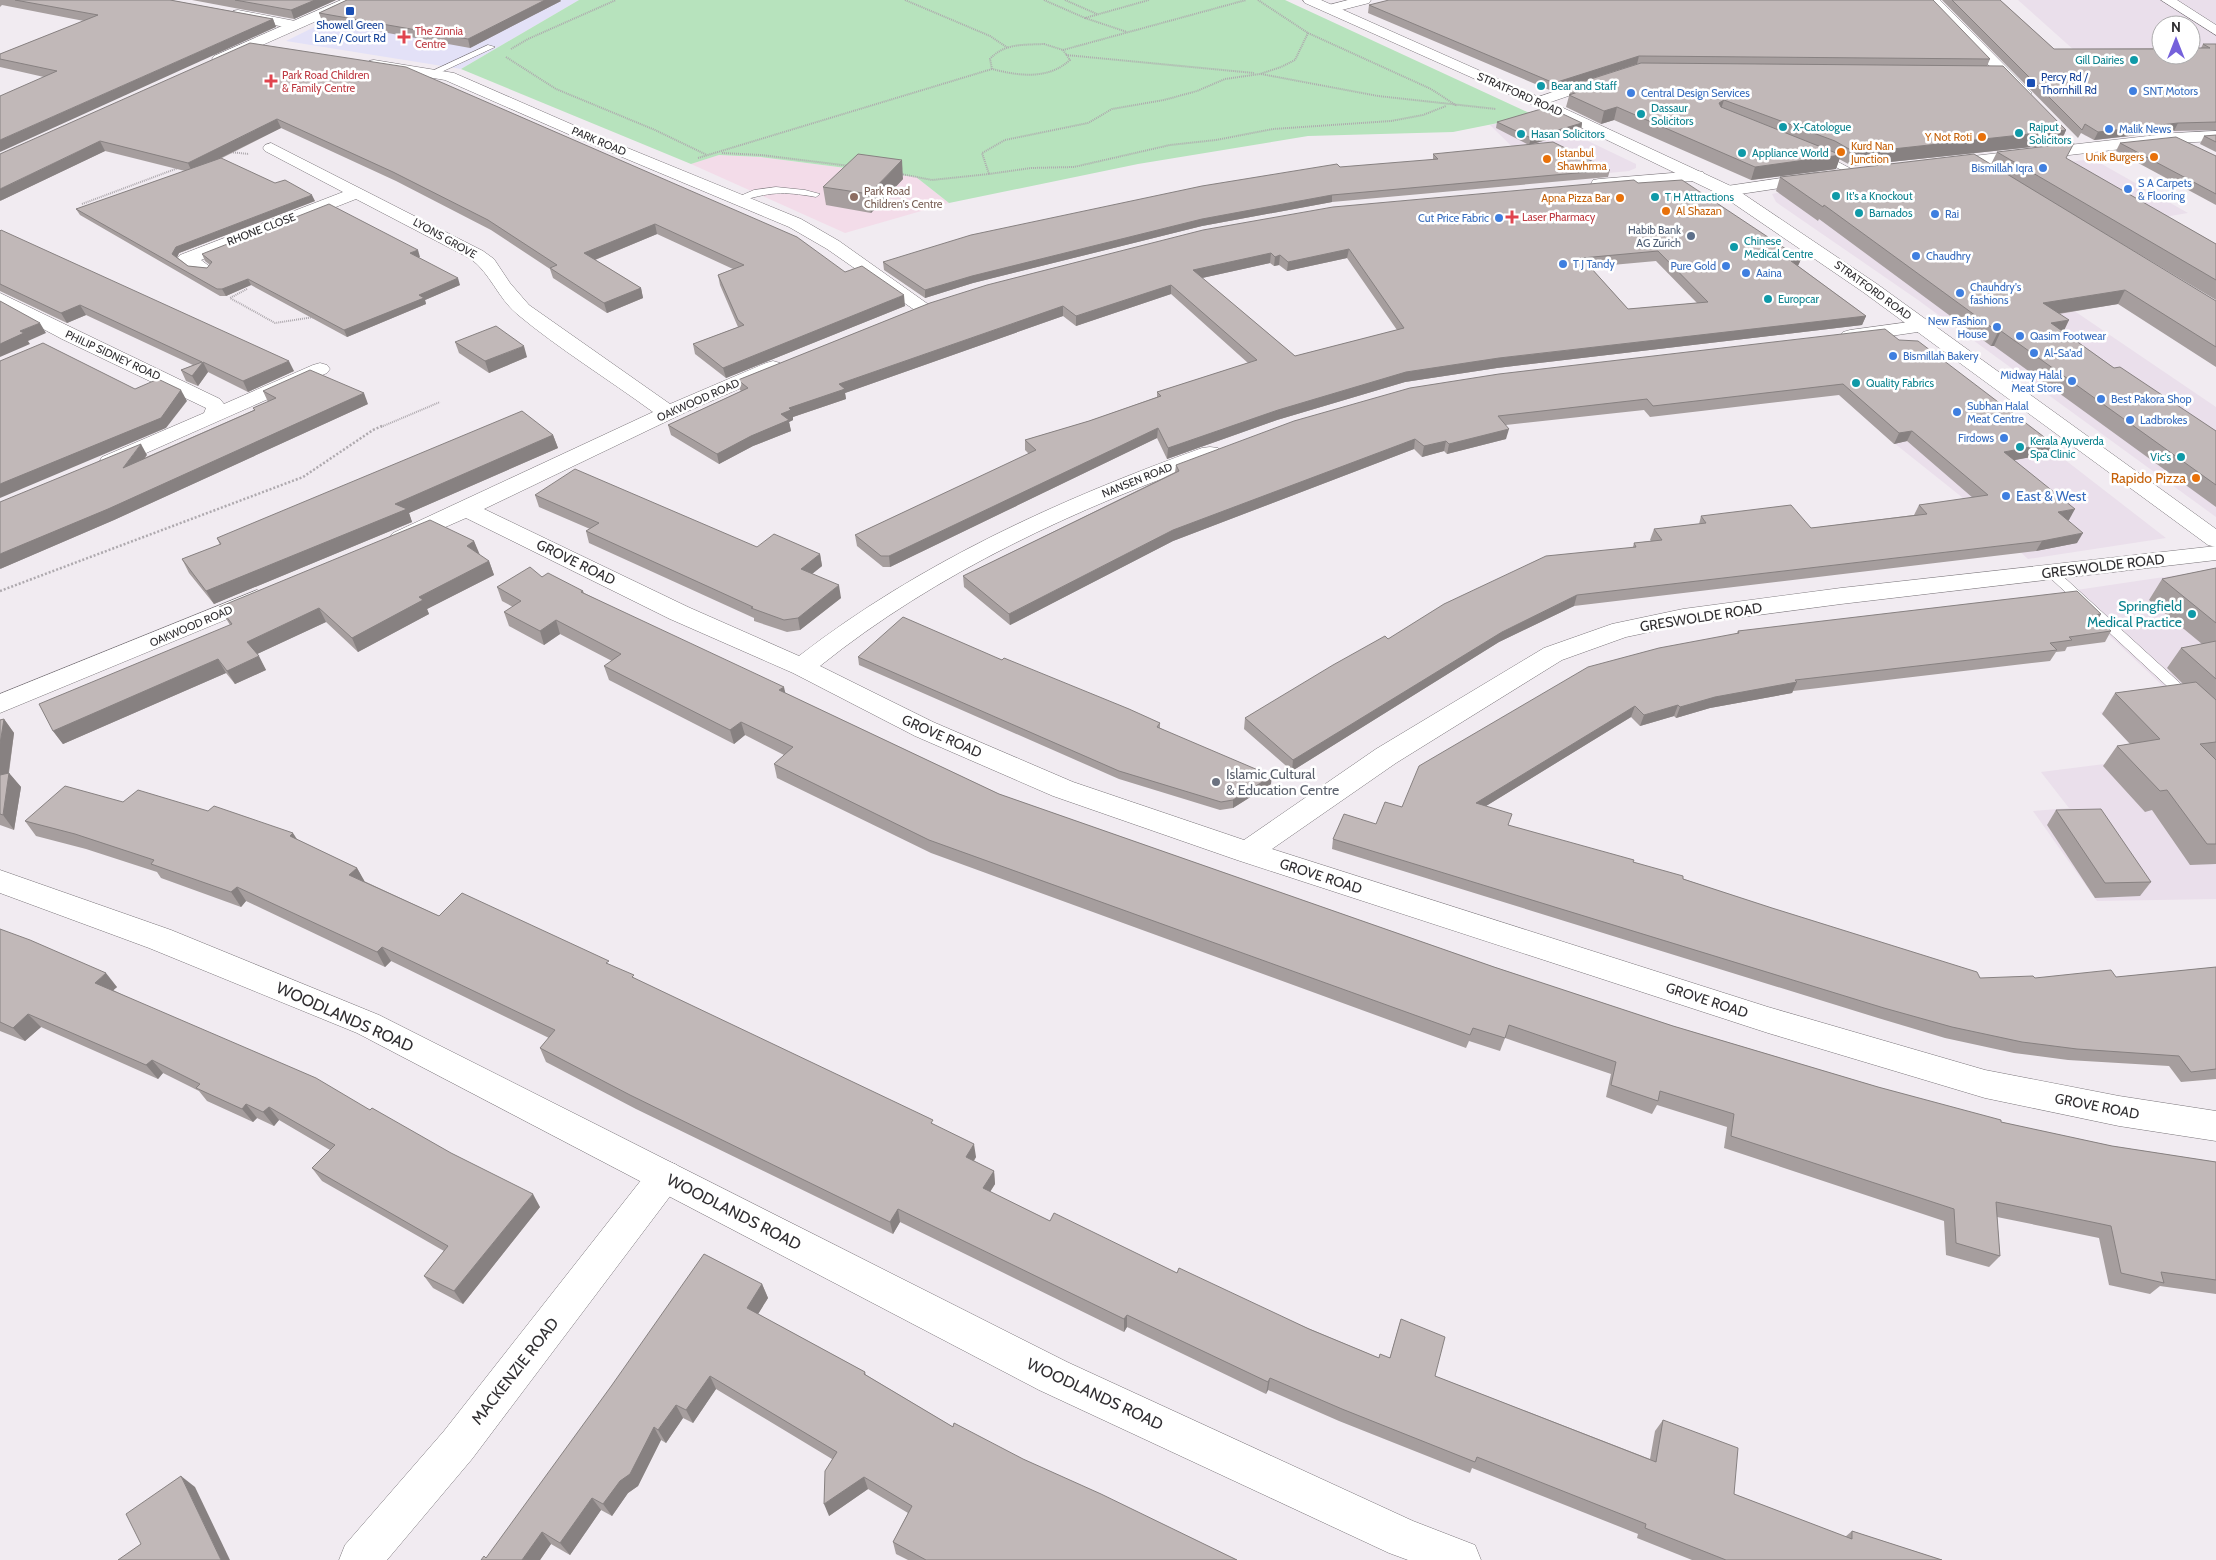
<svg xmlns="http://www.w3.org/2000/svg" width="2216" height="1560" font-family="Cabin,sans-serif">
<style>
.built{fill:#eadfeb;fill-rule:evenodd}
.education{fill:#f3dce9}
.medical{fill:#e3e1f7}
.green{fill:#b7e3bd}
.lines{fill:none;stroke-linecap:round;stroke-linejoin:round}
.lane-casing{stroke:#7a757a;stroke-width:1}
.street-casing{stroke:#7a757a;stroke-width:1}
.secondary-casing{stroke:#7a757a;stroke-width:1}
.highway-casing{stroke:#7a757a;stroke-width:1}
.path-far1{stroke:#aea9ae;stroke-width:2;stroke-dasharray:1 1;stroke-linecap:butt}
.path{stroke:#aea9ae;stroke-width:2.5;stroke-dasharray:2 2;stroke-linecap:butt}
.lane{fill:#fff;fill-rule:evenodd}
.street{fill:#fff;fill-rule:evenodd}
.secondary{fill:#fff;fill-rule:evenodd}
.highway{fill:#fff;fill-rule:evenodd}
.wall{fill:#a69e9e;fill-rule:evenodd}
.shaded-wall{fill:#878181}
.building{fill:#c1b8b8;stroke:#878181;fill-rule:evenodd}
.transit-dot{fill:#1a4fb4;stroke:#fff;stroke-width:2}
.health-dot{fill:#e0444e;stroke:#fff;stroke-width:2}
.culture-dot{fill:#0f9aa8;stroke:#fff;stroke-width:2}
.shop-dot{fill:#3f7fe0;stroke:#fff;stroke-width:2}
.food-dot{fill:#e8710a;stroke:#fff;stroke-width:2}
.education-dot{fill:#8d6e63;stroke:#fff;stroke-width:2}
.service-dot{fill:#5c6f8a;stroke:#fff;stroke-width:2}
.worship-dot{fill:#6b7280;stroke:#fff;stroke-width:2}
.labels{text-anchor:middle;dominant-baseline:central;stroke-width:5;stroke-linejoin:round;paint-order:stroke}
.far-transit-label{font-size:11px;fill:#164399;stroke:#fff}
.far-health-label{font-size:11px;fill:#be3a42;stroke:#fff;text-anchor:start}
.far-culture-label{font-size:11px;fill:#0d838f;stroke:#fff;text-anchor:start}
.far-shop-label{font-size:11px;fill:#366cbe;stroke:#fff;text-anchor:start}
.far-street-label{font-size:11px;fill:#312f32;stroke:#fff}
.far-food-label{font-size:11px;fill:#c56008;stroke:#fff;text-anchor:end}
.far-education-label{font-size:11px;fill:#785e54;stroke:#fff;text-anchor:start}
.far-service-label{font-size:11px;fill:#4e5e75;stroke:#fff;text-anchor:end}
.food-label{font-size:14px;fill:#c56008;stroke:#fff;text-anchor:end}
.shop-label{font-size:14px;fill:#366cbe;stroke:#fff;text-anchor:start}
.street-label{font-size:14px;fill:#312f32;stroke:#fff}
.culture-label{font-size:14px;fill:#0d838f;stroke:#fff;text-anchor:end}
.worship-label{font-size:14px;fill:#5b616d;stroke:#fff;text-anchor:start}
.near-street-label{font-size:16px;fill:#312f32;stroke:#fff}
</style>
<rect width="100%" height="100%" fill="#f1ebf1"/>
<g class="built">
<path d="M2018,0H2216V130L2085,136L2077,127L2103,76ZM2161,25H2191V55H2161Z"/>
<path d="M1540,118L1636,164V168L1629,171L1545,179L1490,125L1513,120Z"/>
<path d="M2093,159L2188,213L2164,217L2016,168Z"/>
<path d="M1785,191L1937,218L2216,407V517L1918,300L1776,202L1772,194Z"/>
<path d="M1793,355L2007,415L2166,538L2028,559L1963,498L1889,439Z"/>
<path d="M2211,570L2216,574V899L2097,901L2033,811L2069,808L2041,772L2144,759L2100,712L2179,701L2063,592Z"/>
</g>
<path class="education" d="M719,155L761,157L916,177L949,203L845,233L691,164Z"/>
<path class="medical" d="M369,0H579L461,69L286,41Z"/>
<path class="green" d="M579,0H1285L1540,118L1513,120L1453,132L1308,136L1138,164L949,203L916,177L761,157L719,155L691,164L461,69Z"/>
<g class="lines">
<g class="lane-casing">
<g id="lane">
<path d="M488,45L495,47L437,74L430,72Z"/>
<path d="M1819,155H1825L1859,173L1852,175L1819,159Z"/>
<path d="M776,187L805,190L820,194L816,197C781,191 771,192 737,202L733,199L754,190Z"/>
<path d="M2051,568L2055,569L2192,694L2194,697L2192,700H2182L2047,575L2045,572Z"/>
</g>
</g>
<g class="street-casing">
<g id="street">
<path d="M1348,0H1371L1369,3L1330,13L1323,9L1325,6Z"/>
<path d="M2161,0H2177L2216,25V35Z"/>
<path d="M238,10L295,21L302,25L295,29L233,17L231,14L233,11Z"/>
<path d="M374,60L454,73L603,138L801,219L839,241L932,307L930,311H916L827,249L789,227L591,144L445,80L369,67L367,64L369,61Z"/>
<path d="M1607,74L1612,75L1614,78L1612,81L1542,105H1532L1529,102L1532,99Z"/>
<path d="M271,143L483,251L494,259L510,283L529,305L670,404L766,363L773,361L780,363L783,367L780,371L686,412L484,509L688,607L799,656C919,563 1060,499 1202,448L1210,447L1218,448L1221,453L1218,458C1077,508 937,572 820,666L933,722L1073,782L1244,840L1376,749L1544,648L1612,624L1683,609L1841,588L2216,546V560L1841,604L1683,625L1626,637L1562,660L1396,763L1272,849L1768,1007L1985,1070L2119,1096L2216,1111V1141L2119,1126L1985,1098L1768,1033L1237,860L1053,796L915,736L793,673L670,619L466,518L409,543L401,545L393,543L389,538L393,533L653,412C608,379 559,349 517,314C498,298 490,273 471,259L356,199L201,260L213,269L210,273C199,276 183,268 177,259L180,255L343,192L265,151L263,148L265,145Z"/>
<path d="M1697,171L1703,172L1705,176L1703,180L1599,189L1593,188L1591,184L1593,180L1599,179Z"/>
<path d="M0,293L220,399L224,404L313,365L320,363L327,365L330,369L327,373L110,469L102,467L99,462L102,457L204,413L206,408L62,339L0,306Z"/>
<path d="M1924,320L1931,322L1934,326L1931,330L1850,342L1843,340L1840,336L1843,332L1850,330Z"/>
<path d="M257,590L266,593L269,598L266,603L0,713V694Z"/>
<path d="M665,1160L677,1165L682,1176L677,1187L472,1459L387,1560H339L345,1545L444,1431L653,1165Z"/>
</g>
</g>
<g class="secondary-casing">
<g id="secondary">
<path d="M341,0H359L357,3L224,62H214L212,59L214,56Z"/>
<path d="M1925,0H1940L2029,90L2032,93L2029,96H2019Z"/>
<path d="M2216,131V141L2174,143L1947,169L1939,164L1947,159L2174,133Z"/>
<path d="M1815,173L1821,174L1823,178L1821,182L1727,196L1721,195L1719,191L1721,187L1727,186Z"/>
<path d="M0,870L171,930L379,1015L1067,1362L1413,1521L1475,1545L1481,1560H1408L1389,1553L1039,1390L357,1033L149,948L0,893Z"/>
</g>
</g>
<g class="highway-casing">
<path id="highway" d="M1303,0H1321L1559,106L1733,187L1877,284L2216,529V547L2208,545L1863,292L1721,195L1549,112L1305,3Z"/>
</g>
<g class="path-far1">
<path d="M905,0L990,36L1008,48"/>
<path d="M1044,0L1085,18L1149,0"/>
<path d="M1065,0L1097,14"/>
<path d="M1258,0L1308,33L1431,89L1457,106"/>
<path d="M1085,18L1127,32"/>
<path d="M1308,33L1295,60L1281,67L1260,74L1225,79L1197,91L1164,100L1112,109L1088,123L1005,140L982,153L989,174L1031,168L1074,167L1170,145L1216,140L1273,129L1391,121L1423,115L1446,106"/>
<path d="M1044,44L1063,50L1070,60C1048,80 1019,76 992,69L990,59C1004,43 1024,45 1044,44Z"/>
<path d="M511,49L528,39L616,0"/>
<path d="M1063,50L1246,0"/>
<path d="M1066,55L1254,73"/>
<path d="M506,57L556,89L655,130L707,155"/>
<path d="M1261,74L1378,96L1496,109"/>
<path d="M229,152L249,154"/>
<path d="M722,153L761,155L850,166"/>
<path d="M698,158L992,69"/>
<path d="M901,174L932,180L989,174"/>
<path d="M82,204L178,168"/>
<path d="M247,289L230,298L275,323L314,317"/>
<path d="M381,427L440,402"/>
</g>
<path class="path" d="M0,591L303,477L373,430L384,425"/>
<use href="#lane" class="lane"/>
<use href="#street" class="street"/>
<use href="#secondary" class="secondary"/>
<use href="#highway" class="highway"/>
</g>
<g class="wall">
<path d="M0,0H170L273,19L276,27L44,77L0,67V54L84,21L2,5L0,7Z"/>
<path d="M192,0H336L294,19Z"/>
<path d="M347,0H560L561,1L470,48L322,21L319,13Z"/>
<path d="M1942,0H2000L2054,49L2201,48L2203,44H2216V130L2174,131L2094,140L2081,133L2078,138Z"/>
<path d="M1369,5L1990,59L1987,66L2066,130L2060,144L1852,166L1839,159L1836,169L1751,180L1614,120L1601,124L1566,107L1572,85L1639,64H1637L1552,91L1368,13Z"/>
<path d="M250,43L845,272L905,306L726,378L695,354L693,344L738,327L720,285L718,275L733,269L657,234L595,260L641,288L643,298L607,313L553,278L550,269L491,230L396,181L281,128L220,159L315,201L179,253L177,257L188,266L207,268L210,265L205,261L202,254L420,257H418L460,285L425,300L426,304L347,337L251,285L226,296H220L80,215L76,209L185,171L105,151L0,201Z"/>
<path d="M1497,122L1582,123L1581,130L1529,145L1496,128Z"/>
<path d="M2216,135V152L2200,144L2204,136Z"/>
<path d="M2120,143L2216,156V205L2116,151Z"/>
<path d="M1997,152L2066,159L2216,244V300L2082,220L2216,301V367L2118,304L2059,314L2063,332L2114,368L2216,431V507L1994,346H1991L1819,219L1818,221L1776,191L1780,177L1991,164Z"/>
<path d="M1433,154L1610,170L1608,177L1332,202L1202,226L973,283L925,298L884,270L883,262L1433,160Z"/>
<path d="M903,179L871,213L826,205L823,187Z"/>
<path d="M1638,183L1801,259L1798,266L1866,316L1862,325L1497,368L1405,382L1277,420L1167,459L1157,438L890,567H883L857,546L855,535L1029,454L1025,450V440L1089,421L1157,397V392L1248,363L1171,294L1076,326L1063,316L845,393L846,399L793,417V420L789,422L791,431L753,446L719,464L671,435L668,425L741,391L740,390L738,380L930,303ZM1347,258L1397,330L1295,356L1202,278L1270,263L1274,266L1279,265L1287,271ZM1656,261L1697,303L1628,309L1590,267Z"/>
<path d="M0,231L294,371L248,392L208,372L198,386L186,381L181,370L193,365L86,315L67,323L0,291Z"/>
<path d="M1899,340L2052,443L2047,454L2014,460L2069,520H2068L2077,543L2036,551L1574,606L1499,642L1292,771L1244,729L1245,718L1388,639L1633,547L1634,543L1651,541L1650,540L1654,529L1699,524L1701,516L1811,528L1914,515L1919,505L1973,498L1907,441L1894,444L1839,395L1650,417L1644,410L1506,425V439L1447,454L1444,451L1422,457L1414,449L1173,541L1010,625L964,587L963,576L1175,472L1176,465Z"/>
<path d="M455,342L527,357L489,373L459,353Z"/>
<path d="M263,391L368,404L114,520L0,569L147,455L144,458L254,410L253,408L268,402Z"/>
<path d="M553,435L558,448L409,513L412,522L214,604L189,573L182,559L220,545L217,538Z"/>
<path d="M535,495L757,547L820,554L822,566L812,574L841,598L800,630L787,632L754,621V618L589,543L586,531L590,529L539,507Z"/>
<path d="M474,541L479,555L489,561L494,575L427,609L429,614L358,652L326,622L257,654L266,670L235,684L226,673L63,744L53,731L230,625L219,607Z"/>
<path d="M2216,568V864L2190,865L2152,810L2145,812L2103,766L2117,746L2130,744L2102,714L2115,693L2183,684L2167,668L2181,648L2202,644L2149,600L2162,579Z"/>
<path d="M542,577L583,591L584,593L785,693L999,794L1494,967L1673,1026L1878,1087L2001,1122L2112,1146L2216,1162V1294L2160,1286L2150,1294L2109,1285L2099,1238L1997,1217L2000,1256L1989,1267L1946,1255L1944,1221L1724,1148L1727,1127L1657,1105L1652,1114L1606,1097L1611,1074L1505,1038L1500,1051L1469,1041L1466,1048L931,853L777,778L774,764L784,755L745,735L734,744L609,680L604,666L612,661L560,634L544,645L509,626L504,612L513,607L502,601L497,587Z"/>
<path d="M2101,614L2098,619L2111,631L2105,642L2067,647L2065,651L2056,652L2050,661L1793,691L1792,693L1710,708L1676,718L1674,716L1640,726L1631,717L1486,806L1508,825L1633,862L1980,978H2035L2116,977L2216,967V1079L2181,1082L2169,1066L2068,1060L2014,1053L1945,1038L1878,1018L1332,849L1333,839L1376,824L1402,807L1737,633L1738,631Z"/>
<path d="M858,657L1002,660L1160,723V728L1271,784L1233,808L1220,810L1119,779L859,665Z"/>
<path d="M4,719L14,733L9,773L21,787L14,830L0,825V720Z"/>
<path d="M123,802L298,840L357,868L364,881L439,916L610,965L636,979L933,1124L976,1157L974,1161L994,1171L995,1184L990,1192L1050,1221L1177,1273L1379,1358L1390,1357L1401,1319L1435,1376L1650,1459L1655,1431L1663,1420L1734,1494L1845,1537L1852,1531L1942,1560H1692L1637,1538L1638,1534L1472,1468L1470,1473L1339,1421L1268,1390L1266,1394L1127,1327L1124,1332L900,1222L893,1234L636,1109L546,1062L540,1048L549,1038L391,961L385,967L246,901L241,907L161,878L157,872L86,849L36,836L25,821Z"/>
<path d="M2056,810L2151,882L2140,896L2095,898L2047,825Z"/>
<path d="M0,929L117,987L113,990L540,1207L463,1304L433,1288L424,1276L444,1251L322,1181L312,1168L330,1150L279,1120L274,1126L257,1118L253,1122L207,1101L199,1091L163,1073L158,1079L41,1027L25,1041L0,1031Z"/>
<path d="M762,1284L768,1298L758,1314L865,1372L866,1375L953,1427L1237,1560H908L896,1554L893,1542L908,1513L868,1489L829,1516L832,1459L716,1389L693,1423L683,1418L666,1443L661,1440L638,1486L628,1493L612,1516L601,1510L570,1555L551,1544L540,1560H481L486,1558Z"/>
</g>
<g class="shaded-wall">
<path d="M315,0H336L294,19L291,10Z"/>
<path d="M545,0H560L561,1L470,48L468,39Z"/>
<path d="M273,19L276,27L0,152V140Z"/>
<path d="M1639,56L1637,64L1552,91L1554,83Z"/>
<path d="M1724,100L1720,112L1719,103Z"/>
<path d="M1617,107L1614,120L1601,124L1604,111Z"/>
<path d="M277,119L281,128L192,172L188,163Z"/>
<path d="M1582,123L1581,130L1529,145L1531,138Z"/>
<path d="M2178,123L2174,131L2094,140L2098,132Z"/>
<path d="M2066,130L2060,144L1852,166L1856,153Z"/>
<path d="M100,141L105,151L0,201V189Z"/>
<path d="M1841,155L1836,169L1751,180L1755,167Z"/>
<path d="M902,160L903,179L871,213L869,194Z"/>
<path d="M312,195L315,201L179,253L176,260L172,254L176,247Z"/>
<path d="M1332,195V202L1202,226L973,283L925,298V290L972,276L1202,219Z"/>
<path d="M655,224L657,234L587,263L584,253Z"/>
<path d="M1349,249L1347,258L1287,271L1288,262Z"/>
<path d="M418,250L420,257L413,260L410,253Z"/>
<path d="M1271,253L1270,263L1193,280V270Z"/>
<path d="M1280,255L1279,265L1274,266L1275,257Z"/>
<path d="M1801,259L1797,268L1791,261Z"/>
<path d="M458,278L460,285L425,300L426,304L347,337L344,330L419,295Z"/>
<path d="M248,279L251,285L226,296L222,289Z"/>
<path d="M1171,285V294L1076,326V316Z"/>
<path d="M641,288L643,298L607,313L604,303Z"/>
<path d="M2125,290L2118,304L2036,317L2043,303Z"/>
<path d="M904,295L905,306L726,378L723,368Z"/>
<path d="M80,305L86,315L67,323L61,313Z"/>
<path d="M1063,306V316L845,393L846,399L793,417V420L789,422L791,431L753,446L719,464L717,454L781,414L789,408L839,384Z"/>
<path d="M1866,316L1862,325L1497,368L1405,382L1277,420L1167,459L1168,448L1278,410L1406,372L1499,358Z"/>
<path d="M2069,320L2062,335L2051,323Z"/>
<path d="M40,323L46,333L28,341L30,344L0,357V344L20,331Z"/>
<path d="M2001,331L1994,346H1991L1998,332Z"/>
<path d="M524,346L527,357L489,373L485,361Z"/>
<path d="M289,361L294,371L248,392L243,381Z"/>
<path d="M203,362L208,372L198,386L192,376Z"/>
<path d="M181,390L187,401L166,428L0,498V484Z"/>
<path d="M364,393L368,404L114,520L0,569V554Z"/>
<path d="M1158,428L1157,438L890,567L889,556Z"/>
<path d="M1509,429L1506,439L1447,454L1449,444Z"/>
<path d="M1912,431L1907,441L1894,444L1899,433Z"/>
<path d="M553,435L558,448L409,513L412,522L214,604L206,591L395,504Z"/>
<path d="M1415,439L1414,449L1173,541L1010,625L1009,614L1173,530Z"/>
<path d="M1446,441L1444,451L1422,457L1424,446Z"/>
<path d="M2052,443L2047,454L1999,463L2004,452Z"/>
<path d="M141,444L147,455L129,478L123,468Z"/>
<path d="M2075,509L2069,520L2052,523L2058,512Z"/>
<path d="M2083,533L2077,543L2036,551L2042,541Z"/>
<path d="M474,541L480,555L467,546Z"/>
<path d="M820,554L822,566L803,581L801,569Z"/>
<path d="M489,561L494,575L427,609L429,614L358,652L352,638L419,597Z"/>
<path d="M839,585L841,598L800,630L798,618Z"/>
<path d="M1577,595L1574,606L1499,642L1292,771L1293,760L1502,632Z"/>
<path d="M319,608L326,622L255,655L247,642Z"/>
<path d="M2101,614L2094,625V615Z"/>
<path d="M556,620L560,634L544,645L540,631Z"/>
<path d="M259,656L266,670L235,684L227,671Z"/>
<path d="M218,659L226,673L63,744L53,731Z"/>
<path d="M1797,682L1792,693L1710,708L1676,718L1680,707L1715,697Z"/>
<path d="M784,687L787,700L779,690Z"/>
<path d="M1678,705L1674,716L1640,726L1644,715Z"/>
<path d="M1635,706L1631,717L1473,814L1476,803Z"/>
<path d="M4,719L14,733L6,791L0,782V744Z"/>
<path d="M741,722L745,735L734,744L730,730Z"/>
<path d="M9,773L21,787L14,830L3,815Z"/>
<path d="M1272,776L1271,784L1233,808V800Z"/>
<path d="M293,833L302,847L290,836Z"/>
<path d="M357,868L365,882L349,875Z"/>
<path d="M237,887L246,901L241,907L231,892Z"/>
<path d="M382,947L391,961L385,967L377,952Z"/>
<path d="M106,973L117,987L107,996L95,983Z"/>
<path d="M28,1014L41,1027L25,1041L13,1028Z"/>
<path d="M152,1060L163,1073L158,1079L146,1065Z"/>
<path d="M246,1104L257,1118L253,1122L242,1109Z"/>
<path d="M269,1107L279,1120L274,1126L263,1112Z"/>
<path d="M974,1144L976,1157L967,1170L966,1157Z"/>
<path d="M994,1171L995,1184L984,1201L983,1188Z"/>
<path d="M533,1194L540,1207L463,1304L454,1291Z"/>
<path d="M898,1209L900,1222L893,1234L890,1222Z"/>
<path d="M762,1284L768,1298L753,1322L747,1308Z"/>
<path d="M1127,1315V1327L1124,1332V1319Z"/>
<path d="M710,1376L716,1389L693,1423L686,1410Z"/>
<path d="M1270,1378L1268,1390L1266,1394L1268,1382Z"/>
<path d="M676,1405L683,1418L666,1443L658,1430Z"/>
<path d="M654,1427L661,1440L638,1486L628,1493L612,1516L603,1504Z"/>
<path d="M181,1476L195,1487L230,1560H221Z"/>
<path d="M864,1477L868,1489L829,1516L824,1504Z"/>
<path d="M592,1498L601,1510L570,1555L560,1543Z"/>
<path d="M542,1532L551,1544L540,1560H522Z"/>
</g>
<g class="building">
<path d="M15,0H170L273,19L0,140V96L57,71L0,59V54L98,15Z"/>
<path d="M235,0H315L291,10Z"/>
<path d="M347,0H545L468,39L319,13Z"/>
<path d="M1389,0H1933L1990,59L1639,56L1554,83L1369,5Z"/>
<path d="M1952,0H2000L2054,49H2161V55H2191V48H2210L2203,44H2216V122L2178,123L2098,132L2085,124L2082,130Z"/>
<path d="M250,43L406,67L797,237L845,272L862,266L904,295L723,368L693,344L744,325L738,320L718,275L744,265L655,224L584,253L641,288L604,303L550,268L557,265L488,220L393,172L277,119L188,163L100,141L0,189V154Z"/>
<path d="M1641,63L2003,66L2066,130L1856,153L1835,141L1724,100L1719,103L1721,107L1841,155L1755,167L1617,107L1604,111L1569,95L1581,91L1574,88H1577L1572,85Z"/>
<path d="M1548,107L1582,123L1531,138L1497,122Z"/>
<path d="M2216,135V142L2204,136Z"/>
<path d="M2176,137L2216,156V194L2120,143Z"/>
<path d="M1553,142L1610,170L1332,195L1202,219L972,276L925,290L883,262L971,235L1202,186L1337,164L1340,167L1438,159L1433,154Z"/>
<path d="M2074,143L2066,158L2216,244V280L1997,152Z"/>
<path d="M858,154L902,160L869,194L823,187Z"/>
<path d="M1974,154L2216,301V347L2125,290L2043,303L2069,320L2051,323L2114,368L2120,367L2216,431V485L2001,331L1998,332L1824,205L1823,207L1780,177Z"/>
<path d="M221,158L275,183L285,180L312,195L176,247L172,254L188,266L207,268L212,262L202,254L329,204L418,250L410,253L458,278L419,295L424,298L344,330L248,279L222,289H217L76,209Z"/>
<path d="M1634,180L1638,183L1682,180L1801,259L1791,261L1866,316L1499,358L1406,372L1278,410L1168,448L1158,428L889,556H881L855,535L1036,450L1025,440L1089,421L1161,396L1157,392L1257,360L1171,285L1076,316L1063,306L839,384L845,389L789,408L791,410L781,414L789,420L751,436L717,454L668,425L748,388L738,380L930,303L987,285L1203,230L1333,207ZM1349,249L1404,328L1295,356L1193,270L1271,253L1275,257L1280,255L1288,262ZM1658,251L1708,302L1628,309L1582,258Z"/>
<path d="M1,230L289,361L243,381L203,362L192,376L181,370L202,362L80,305L61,313L0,284V231Z"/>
<path d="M0,301L40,323L20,331L24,333L0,344Z"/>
<path d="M496,326L524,346L485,361L455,342Z"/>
<path d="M1885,329L1899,340L1918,341L2052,443L2004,452L2075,509L2058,512L2083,533L2042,541L1577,595L1502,632L1293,760L1245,718L1333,665L1385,636L1388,639L1444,604L1546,556L1636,547L1634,543L1662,540L1654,529L1706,523L1701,516L1791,505L1811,528L1927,514L1919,505L1988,495L1912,431L1899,433L1843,384L1653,406L1647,399L1498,416L1509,429L1449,444L1446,441L1424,446L1415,439L1173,530L1009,614L963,576L1179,471L1176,465L1294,421L1410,388L1499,374Z"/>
<path d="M43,343L135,389L158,379L181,390L161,418L0,484V361Z"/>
<path d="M310,370L364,393L108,509L0,554V502L141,444L123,468L255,410L253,408L276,398L263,391Z"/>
<path d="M522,411L553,435L395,504L407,509L206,591L182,559L221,544L217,538Z"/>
<path d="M575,469L757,547L774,534L820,554L801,569L839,585L798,618L784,620L751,608L753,607L586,531L599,523L535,495Z"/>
<path d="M430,520L474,541L467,546L489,561L419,597L423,600L352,638L319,608L247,642L259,656L227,671L218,659L53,731L39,704L232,624L219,607Z"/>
<path d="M530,567L542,577L548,573L583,591L581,592L784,687L779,690L999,794L1494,967L1673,1026L1878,1087L2001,1120V1122L2112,1146L2216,1162V1280L2161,1272L2164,1283L2121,1273L2111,1226L1996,1202L2000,1256L1956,1243L1954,1209L1731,1136L1734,1114L1660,1091L1658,1101L1611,1085L1616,1062L1509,1025L1505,1038L1473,1028L1470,1035L929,840L774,764L793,747L741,722L730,730L604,666L621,654L556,620L540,631L504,612L521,601L497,587Z"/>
<path d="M2216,568V623L2162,579Z"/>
<path d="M2077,591L2101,614L2094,615L2111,631L2069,637L2072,640L2050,643L2057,650L1795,680L1797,682L1715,697L1680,707L1678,705L1644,715L1635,706L1476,803L1512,814L1508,825L1634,860L1633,862L1683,876V879L1772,908L1977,972L1980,978L2033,976L2035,978L2111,970L2116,977L2216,967V1069L2191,1072L2179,1056L2077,1049L2022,1042L1952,1027L1884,1008L1333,839L1344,814L1376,824L1385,802L1402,807L1419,766L1588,667L1659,648L1739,633L1738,631Z"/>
<path d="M903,617L1002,660L1004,658L1129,709L1160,723L1157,727L1272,776L1233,800L1221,802L1119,771L858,657Z"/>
<path d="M2216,641V679L2181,648Z"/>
<path d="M2196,682L2216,700V742L2200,744L2216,760V844H2207L2167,790L2160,791L2117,746L2160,739L2115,693Z"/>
<path d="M4,719L0,744V720Z"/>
<path d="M9,773L3,815L0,814V775Z"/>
<path d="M65,786L123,802L138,790L208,811L214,806L293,833L290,836L357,868L349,875L439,916L462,893L609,961L606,963L634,975L632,977L933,1120L931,1123L974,1144L966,1157L994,1171L983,1188L1050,1221L1054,1213L1177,1273L1179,1268L1309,1329L1379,1358L1380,1354L1390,1358L1401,1319L1445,1337L1435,1376L1656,1462L1663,1420L1738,1448L1734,1494L1852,1539V1531L1942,1560H1726L1645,1528L1646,1524L1477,1457L1475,1462L1342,1409L1270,1378L1268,1382L1127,1315L1124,1319L898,1209L890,1222L630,1095L540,1048L555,1030L382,947L377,952L237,887L231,892L151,864L154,860L75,834L25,821Z"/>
<path d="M2101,809L2151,882L2105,883L2056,810Z"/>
<path d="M0,929L30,940L106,973L95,983L316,1078L370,1110L372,1108L451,1153L533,1194L454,1291L424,1276L448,1246L312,1168L335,1145L269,1107L263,1112L246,1104L242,1109L196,1088L200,1084L152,1060L146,1065L28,1014L13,1028L0,1022Z"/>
<path d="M704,1254L762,1284L747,1308L865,1372L864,1374L953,1427L954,1423L1023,1459L1101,1494L1237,1560H926L893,1542L912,1506L864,1477L824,1504L825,1471L837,1452L710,1376L686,1410L676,1405L658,1430L654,1427L630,1474L620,1481L603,1504L592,1498L560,1543L542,1532L522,1560H481L484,1556L486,1558L612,1385Z"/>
<path d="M181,1476L221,1560H118L141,1544L126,1514Z"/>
</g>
<g class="transit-dot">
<rect x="345" y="6" width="10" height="10" rx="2.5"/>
<rect x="2026" y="78" width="10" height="10" rx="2.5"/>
</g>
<g class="health-dot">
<path d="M401.5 29.5h5v5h5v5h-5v5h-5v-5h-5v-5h5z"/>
<path d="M268.5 73.5h5v5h5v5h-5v5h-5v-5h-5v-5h5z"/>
<path d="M1509.5 209.5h5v5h5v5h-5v5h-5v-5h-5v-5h5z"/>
</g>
<g class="culture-dot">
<circle cx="2134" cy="60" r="5"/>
<circle cx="1541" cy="86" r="5"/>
<circle cx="1641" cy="114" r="5"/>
<circle cx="1783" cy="127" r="5"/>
<circle cx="2019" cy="133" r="5"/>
<circle cx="1521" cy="134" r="5"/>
<circle cx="1742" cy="153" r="5"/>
<circle cx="1836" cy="196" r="5"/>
<circle cx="1655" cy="197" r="5"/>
<circle cx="1859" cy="213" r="5"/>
<circle cx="1734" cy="247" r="5"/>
<circle cx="1768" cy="299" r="5"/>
<circle cx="1856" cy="383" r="5"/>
<circle cx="2020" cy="447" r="5"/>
<circle cx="2181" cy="457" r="5"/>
<circle cx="2192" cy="614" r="5"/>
</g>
<g class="shop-dot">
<circle cx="2133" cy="91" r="5"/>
<circle cx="1631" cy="93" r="5"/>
<circle cx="2109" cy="129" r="5"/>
<circle cx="2043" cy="168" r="5"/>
<circle cx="2128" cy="189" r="5"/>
<circle cx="1935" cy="214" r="5"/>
<circle cx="1499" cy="218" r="5"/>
<circle cx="1916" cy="256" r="5"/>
<circle cx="1563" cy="264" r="5"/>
<circle cx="1726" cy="266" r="5"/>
<circle cx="1746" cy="273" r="5"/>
<circle cx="1960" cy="293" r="5"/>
<circle cx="1997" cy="327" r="5"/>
<circle cx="2020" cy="336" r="5"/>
<circle cx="2034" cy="353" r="5"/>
<circle cx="1893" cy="356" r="5"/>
<circle cx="2072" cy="381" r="5"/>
<circle cx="2101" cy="399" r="5"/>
<circle cx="1957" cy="412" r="5"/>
<circle cx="2130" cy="420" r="5"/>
<circle cx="2004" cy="438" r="5"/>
<circle cx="2006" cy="496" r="5"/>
</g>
<g class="food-dot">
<circle cx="1982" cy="137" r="5"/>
<circle cx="1841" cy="152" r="5"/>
<circle cx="2154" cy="157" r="5"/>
<circle cx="1547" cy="159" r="5"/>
<circle cx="1620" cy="198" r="5"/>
<circle cx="1666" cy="211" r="5"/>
<circle cx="2196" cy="478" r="5"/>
</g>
<circle class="education-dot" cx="854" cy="197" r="5"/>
<circle class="service-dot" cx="1691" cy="236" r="5"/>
<circle class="worship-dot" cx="1216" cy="782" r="5"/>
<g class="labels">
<g class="far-transit-label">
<text x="350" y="25">Showell Green<tspan x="350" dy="13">Lane / Court Rd</tspan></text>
<text x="2041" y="77" text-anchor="start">Percy Rd /<tspan x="2041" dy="13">Thornhill Rd</tspan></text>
</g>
<g class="far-health-label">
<text x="415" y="31">The Zinnia<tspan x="415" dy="13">Centre</tspan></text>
<text x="282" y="75">Park Road Children<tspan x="282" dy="13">&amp; Family Centre</tspan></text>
<text x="1522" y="217">Laser Pharmacy</text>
</g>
<g class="far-culture-label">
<text x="2124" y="60" text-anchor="end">Gill Dairies</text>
<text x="1551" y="86">Bear and Staff</text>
<text x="1651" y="108">Dassaur<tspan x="1651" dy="13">Solicitors</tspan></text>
<text x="1793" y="127">X-Catologue</text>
<text x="2029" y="127">Rajput<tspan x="2029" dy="13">Solicitors</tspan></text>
<text x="1531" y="134">Hasan Solicitors</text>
<text x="1752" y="153">Appliance World</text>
<text x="1846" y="196">It's a Knockout</text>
<text x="1665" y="197">T H Attractions</text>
<text x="1869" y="213">Barnados</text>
<text x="1744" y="241">Chinese<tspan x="1744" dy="13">Medical Centre</tspan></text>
<text x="1778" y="299">Europcar</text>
<text x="1866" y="383">Quality Fabrics</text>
<text x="2030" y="441">Kerala Ayuverda<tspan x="2030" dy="13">Spa Clinic</tspan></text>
<text x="2171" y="457" text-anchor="end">Vic's</text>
</g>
<g class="far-shop-label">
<text x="2143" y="91">SNT Motors</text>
<text x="1641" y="93">Central Design Services</text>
<text x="2119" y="129">Malik News</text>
<text x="2033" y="168" text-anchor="end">Bismillah Iqra</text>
<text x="2138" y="183">S A Carpets<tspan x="2138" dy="13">&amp; Flooring</tspan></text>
<text x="1945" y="214">Rai</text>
<text x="1489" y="218" text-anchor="end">Cut Price Fabric</text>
<text x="1926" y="256">Chaudhry</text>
<text x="1573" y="264">T J Tandy</text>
<text x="1716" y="266" text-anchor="end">Pure Gold</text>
<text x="1756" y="273">Aaina</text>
<text x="1970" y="287">Chauhdry's<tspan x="1970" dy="13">fashions</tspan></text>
<text x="1987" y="321" text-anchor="end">New Fashion<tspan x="1987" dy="13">House</tspan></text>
<text x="2030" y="336">Qasim Footwear</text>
<text x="2044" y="353">Al-Sa'ad</text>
<text x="1903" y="356">Bismillah Bakery</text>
<text x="2062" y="375" text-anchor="end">Midway Halal<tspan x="2062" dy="13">Meat Store</tspan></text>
<text x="2111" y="399">Best Pakora Shop</text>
<text x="1967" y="406">Subhan Halal<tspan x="1967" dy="13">Meat Centre</tspan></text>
<text x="2140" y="420">Ladbrokes</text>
<text x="1994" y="438" text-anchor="end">Firdows</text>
</g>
<g class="far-street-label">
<text transform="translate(1520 94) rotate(24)">STRATFORD ROAD</text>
<text transform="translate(599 141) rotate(23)">PARK ROAD</text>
<text transform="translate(261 229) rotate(-21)">RHONE CLOSE</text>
<text transform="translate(445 238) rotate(29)">LYONS GROVE</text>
<text transform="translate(1873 290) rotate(36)">STRATFORD ROAD</text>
<text transform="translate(113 355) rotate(25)">PHILIP SIDNEY ROAD</text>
<text transform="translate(698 400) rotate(-24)">OAKWOOD ROAD</text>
<text transform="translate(1137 480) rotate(-22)">NANSEN ROAD</text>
<text transform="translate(191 626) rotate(-23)">OAKWOOD ROAD</text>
</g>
<g class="far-food-label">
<text x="1972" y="137">Y Not Roti</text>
<text x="1851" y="146" text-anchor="start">Kurd Nan<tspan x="1851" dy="13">Junction</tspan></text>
<text x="1557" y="153" text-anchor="start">Istanbul<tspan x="1557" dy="13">Shawhrma</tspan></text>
<text x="2144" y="157">Unik Burgers</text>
<text x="1610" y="198">Apna Pizza Bar</text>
<text x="1676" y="211" text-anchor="start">Al Shazan</text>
</g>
<g class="far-education-label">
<text x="864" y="191">Park Road<tspan x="864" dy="13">Children's Centre</tspan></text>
</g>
<g class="far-service-label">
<text x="1681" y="230">Habib Bank<tspan x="1681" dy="13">AG Zurich</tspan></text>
</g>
<g class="food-label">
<text x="2186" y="478">Rapido Pizza</text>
</g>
<g class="shop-label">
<text x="2016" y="496">East &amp; West</text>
</g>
<g class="street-label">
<text transform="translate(576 562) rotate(26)">GROVE ROAD</text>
<text transform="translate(2103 566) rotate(-7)">GRESWOLDE ROAD</text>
<text transform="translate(1701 617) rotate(-9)">GRESWOLDE ROAD</text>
<text transform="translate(942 736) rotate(24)">GROVE ROAD</text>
<text transform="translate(1321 876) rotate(18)">GROVE ROAD</text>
<text transform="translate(1707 1000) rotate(18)">GROVE ROAD</text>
<text transform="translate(2097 1106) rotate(11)">GROVE ROAD</text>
</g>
<g class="culture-label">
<text x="2182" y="606">Springfield<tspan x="2182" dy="16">Medical Practice</tspan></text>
</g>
<g class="worship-label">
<text x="1226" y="774">Islamic Cultural<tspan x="1226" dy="16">&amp; Education Centre</tspan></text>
</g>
<g class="near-street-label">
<text transform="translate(345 1017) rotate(24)">WOODLANDS ROAD</text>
<text transform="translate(734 1212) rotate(27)">WOODLANDS ROAD</text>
<text transform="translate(515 1371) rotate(-52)">MACKENZIE ROAD</text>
<text transform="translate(1095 1394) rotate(25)">WOODLANDS ROAD</text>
</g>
</g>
<g transform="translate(2176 40)"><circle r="24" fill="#ffffff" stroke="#adacad"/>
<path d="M0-4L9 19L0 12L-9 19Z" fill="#7561db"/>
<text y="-8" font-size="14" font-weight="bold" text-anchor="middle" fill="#312f32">N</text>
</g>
</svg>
